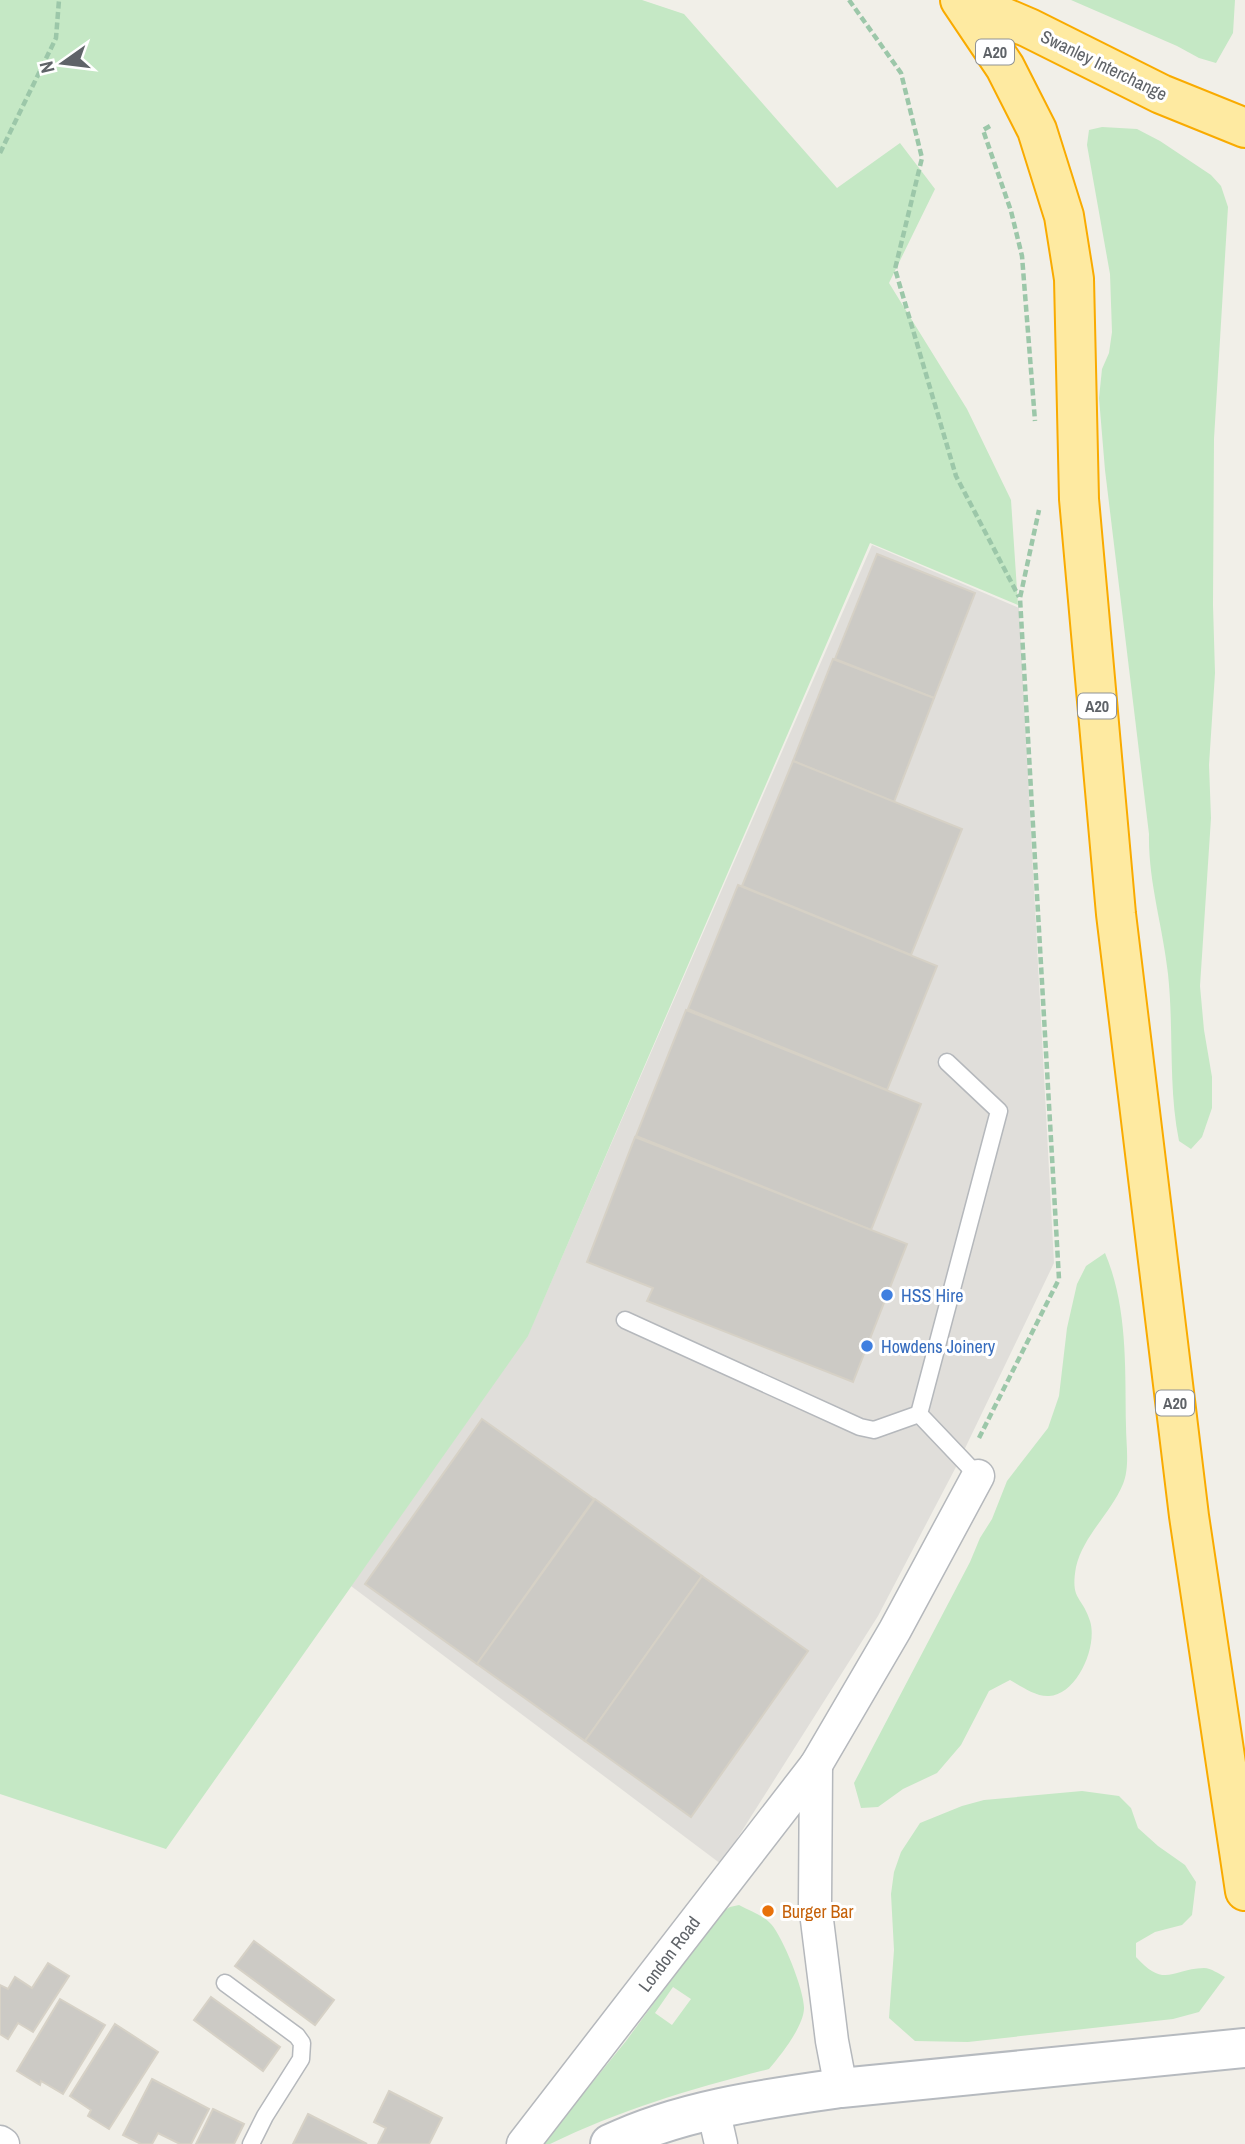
<svg xmlns="http://www.w3.org/2000/svg" width="1245" height="2144" font-family="'Archivo Narrow',sans-serif">
<style>
.industrial{fill:#e0deda}
.green{fill:#c5e8c5;fill-rule:evenodd}
.building{fill:#cccac5;stroke:#d6d1c6;stroke-width:2}
.lines{fill:none;stroke-linecap:round;stroke-linejoin:round}
.service-casing{stroke:#b5b8bc;stroke-width:19}
.minor-casing{stroke:#b5b8bc;stroke-width:35}
.secondary-casing{stroke:#b6babf;stroke-width:42}
.trunk-casing{stroke:#f9ab00;stroke-width:42}
.path{stroke:#9cc7a9;stroke-width:4.5;stroke-dasharray:7 3.5;stroke-linecap:butt}
.service{stroke:#fff;stroke-width:16}
.minor{stroke:#fff;stroke-width:32}
.secondary{stroke:#fff;stroke-width:38}
.trunk{stroke:#feeaa1;stroke-width:38}
.shop-dot{fill:#3f7fe0;stroke:#fff;stroke-width:2.5}
.food-dot{fill:#e8710a;stroke:#fff;stroke-width:2.5}
.labels{text-anchor:middle;dominant-baseline:central;stroke-width:6;stroke-linejoin:round;paint-order:stroke}
.shield{fill:#fff;stroke:#8f9295;stroke-width:2}
.shield-label{font-size:16px;font-weight:bold;fill:#5f6368}
.street-label{font-size:18px;fill:#5f6368;stroke:#fff}
.shop-label{font-size:18px;fill:#366cbe;stroke:#fff;text-anchor:start}
.food-label{font-size:18px;fill:#c56008;stroke:#fff;text-anchor:start}
</style>
<rect width="100%" height="100%" fill="#f1efe8"/>
<path class="industrial" d="M872,545L1019,608L1054,1263L957,1465L878,1616L721,1864L351,1586L528,1335Z"/>
<g class="green">
<path d="M0,0H642L684,14L837,188L900,143L935,189L889,283L967,409L1011,500L1018,605L870,543L528,1336L166,1849L0,1794Z"/>
<path d="M1071,0H1235L1233,33L1216,63L1199,58L1177,46Z"/>
<path d="M1102,127L1137,129L1160,141L1211,175L1221,186L1228,207L1214,439L1213,605L1215,673L1209,765L1211,818L1200,986L1204,1030L1212,1077V1108L1202,1137L1191,1149L1179,1141C1168,1086 1174,1030 1168,974C1163,927 1148,881 1149,834L1105,470L1099,398L1102,369L1109,353L1112,332L1110,274L1087,145L1089,130Z"/>
<path d="M1105,1253C1128,1307 1125,1369 1126,1426C1126,1444 1130,1467 1123,1484C1111,1513 1083,1536 1076,1567C1070,1601 1082,1595 1090,1621C1098,1646 1077,1695 1049,1696C1036,1697 1021,1686 1010,1680L989,1691L961,1745L937,1773L903,1789L878,1807L861,1808L854,1783L970,1562L980,1538L992,1519L1007,1481L1048,1428L1059,1396L1067,1328L1077,1284L1086,1266Z"/>
<path d="M1082,1791L1119,1796L1131,1808L1138,1828L1158,1846L1185,1865L1196,1882L1192,1915L1182,1925L1155,1932L1136,1943V1957C1165,1989 1171,1969 1204,1968C1211,1968 1219,1974 1225,1977L1199,2012L1173,2019L968,2042L915,2041L889,2018L894,1950L891,1894L894,1872L901,1852L920,1823L962,1806L984,1800Z"/>
<path d="M739,1905C750,1911 763,1915 771,1924C783,1937 805,1992 804,2009C803,2027 781,2055 769,2069C693,2088 620,2110 550,2144H545L544,2142L626,2041L721,1912L730,1907ZM673,1987L691,1999L672,2025L655,2013Z"/>
</g>
<g class="building">
<path d="M877,554L975,593L934,698L835,659Z"/>
<path d="M833,659L934,698L894,802L793,761Z"/>
<path d="M793,761L962,829L911,955L742,886Z"/>
<path d="M738,885L937,966L887,1090L688,1009Z"/>
<path d="M686,1010L921,1104L871,1230L636,1136Z"/>
<path d="M635,1137L907,1244L853,1382L647,1301L653,1288L587,1262Z"/>
<path d="M482,1419L594,1499L477,1664L365,1584Z"/>
<path d="M595,1499L702,1576L585,1741L477,1664Z"/>
<path d="M702,1576L808,1651L691,1817L585,1741Z"/>
<path d="M254,1941L334,2000L315,2025L235,1966Z"/>
<path d="M48,1963L69,1976L33,2032L18,2023L8,2039L0,2034V1985L8,1989L15,1977L32,1988Z"/>
<path d="M211,1997L280,2047L263,2071L194,2020Z"/>
<path d="M60,1999L105,2025L63,2094L41,2081L40,2085L17,2071Z"/>
<path d="M115,2024L158,2052L109,2129L88,2116L91,2110L70,2096Z"/>
<path d="M152,2079L209,2109L191,2144H180L158,2133L152,2144H141L123,2135Z"/>
<path d="M389,2091L442,2118L429,2144H378L386,2128L374,2122Z"/>
<path d="M213,2109L244,2124L234,2144H196Z"/>
<path d="M308,2114L367,2144H293Z"/>
</g>
<g class="lines">
<g class="service-casing">
<g id="service">
<path d="M947,1062L999,1111L919,1414L978,1476"/>
<path d="M625,1320L860,1427L874,1430L919,1414"/>
<path d="M225,1983L297,2036L302,2043L301,2059L265,2116L251,2144"/>
</g>
</g>
<g class="minor-casing">
<g id="minor">
<path d="M816,1765L815,1904L832,2041L841,2088"/>
<path d="M713,2109L721,2144"/>
<path d="M0,2142L3,2144"/>
<path d="M523,2144L816,1765L895,1630L978,1476"/>
</g>
</g>
<g class="secondary-casing">
<path id="secondary" d="M610,2144C681,2110 763,2099 841,2088L1245,2048"/>
</g>
<g class="trunk-casing">
<g id="trunk">
<path d="M960,0L1005,67L1037,130L1064,216L1074,279L1079,499L1116,914L1189,1516L1245,1891"/>
<path d="M963,0L1029,28L1161,94L1245,128"/>
</g>
</g>
<g class="path">
<path d="M849,0L901,73L922,158L895,269L956,476L1019,597"/>
<path d="M990,126L983,130L1011,211L1022,256L1035,421"/>
<path d="M0,153L56,38L59,0"/>
<path d="M979,1438L1059,1279L1020,598L1039,510"/>
</g>
<use href="#service" class="service"/>
<use href="#minor" class="minor"/>
<use href="#secondary" class="secondary"/>
<use href="#trunk" class="trunk"/>
</g>
<g class="shop-dot">
<circle cx="887" cy="1295" r="7"/>
<circle cx="867" cy="1346" r="7"/>
</g>
<circle class="food-dot" cx="768" cy="1911" r="7"/>
<g class="labels">
<g class="shield">
<rect x="976" y="39.5" width="38" height="25" rx="5"/>
<rect x="1078" y="693.5" width="38" height="25" rx="5"/>
<rect x="1156" y="1390.5" width="38" height="25" rx="5"/>
</g>
<g class="shield-label">
<text x="995" y="52">A20</text>
<text x="1097" y="706">A20</text>
<text x="1175" y="1403">A20</text>
</g>
<g class="street-label">
<text transform="translate(1104 65) rotate(26)">Swanley Interchange</text>
<text transform="translate(669 1954) rotate(-53)">London Road</text>
</g>
<g class="shop-label">
<text x="901" y="1295">HSS Hire</text>
<text x="881" y="1346">Howdens Joinery</text>
</g>
<g class="food-label">
<text x="782" y="1911">Burger Bar</text>
</g>
</g>
<g transform="translate(63 63) rotate(256)" stroke="#ffffff" stroke-width="5" paint-order="stroke">
<path d="M0-5L12 26L0 18L-12 26Z" fill="#5f6368"/>
<text y="-10" font-size="19" font-weight="bold" text-anchor="middle" fill="#5f6368">N</text>
</g>
</svg>
